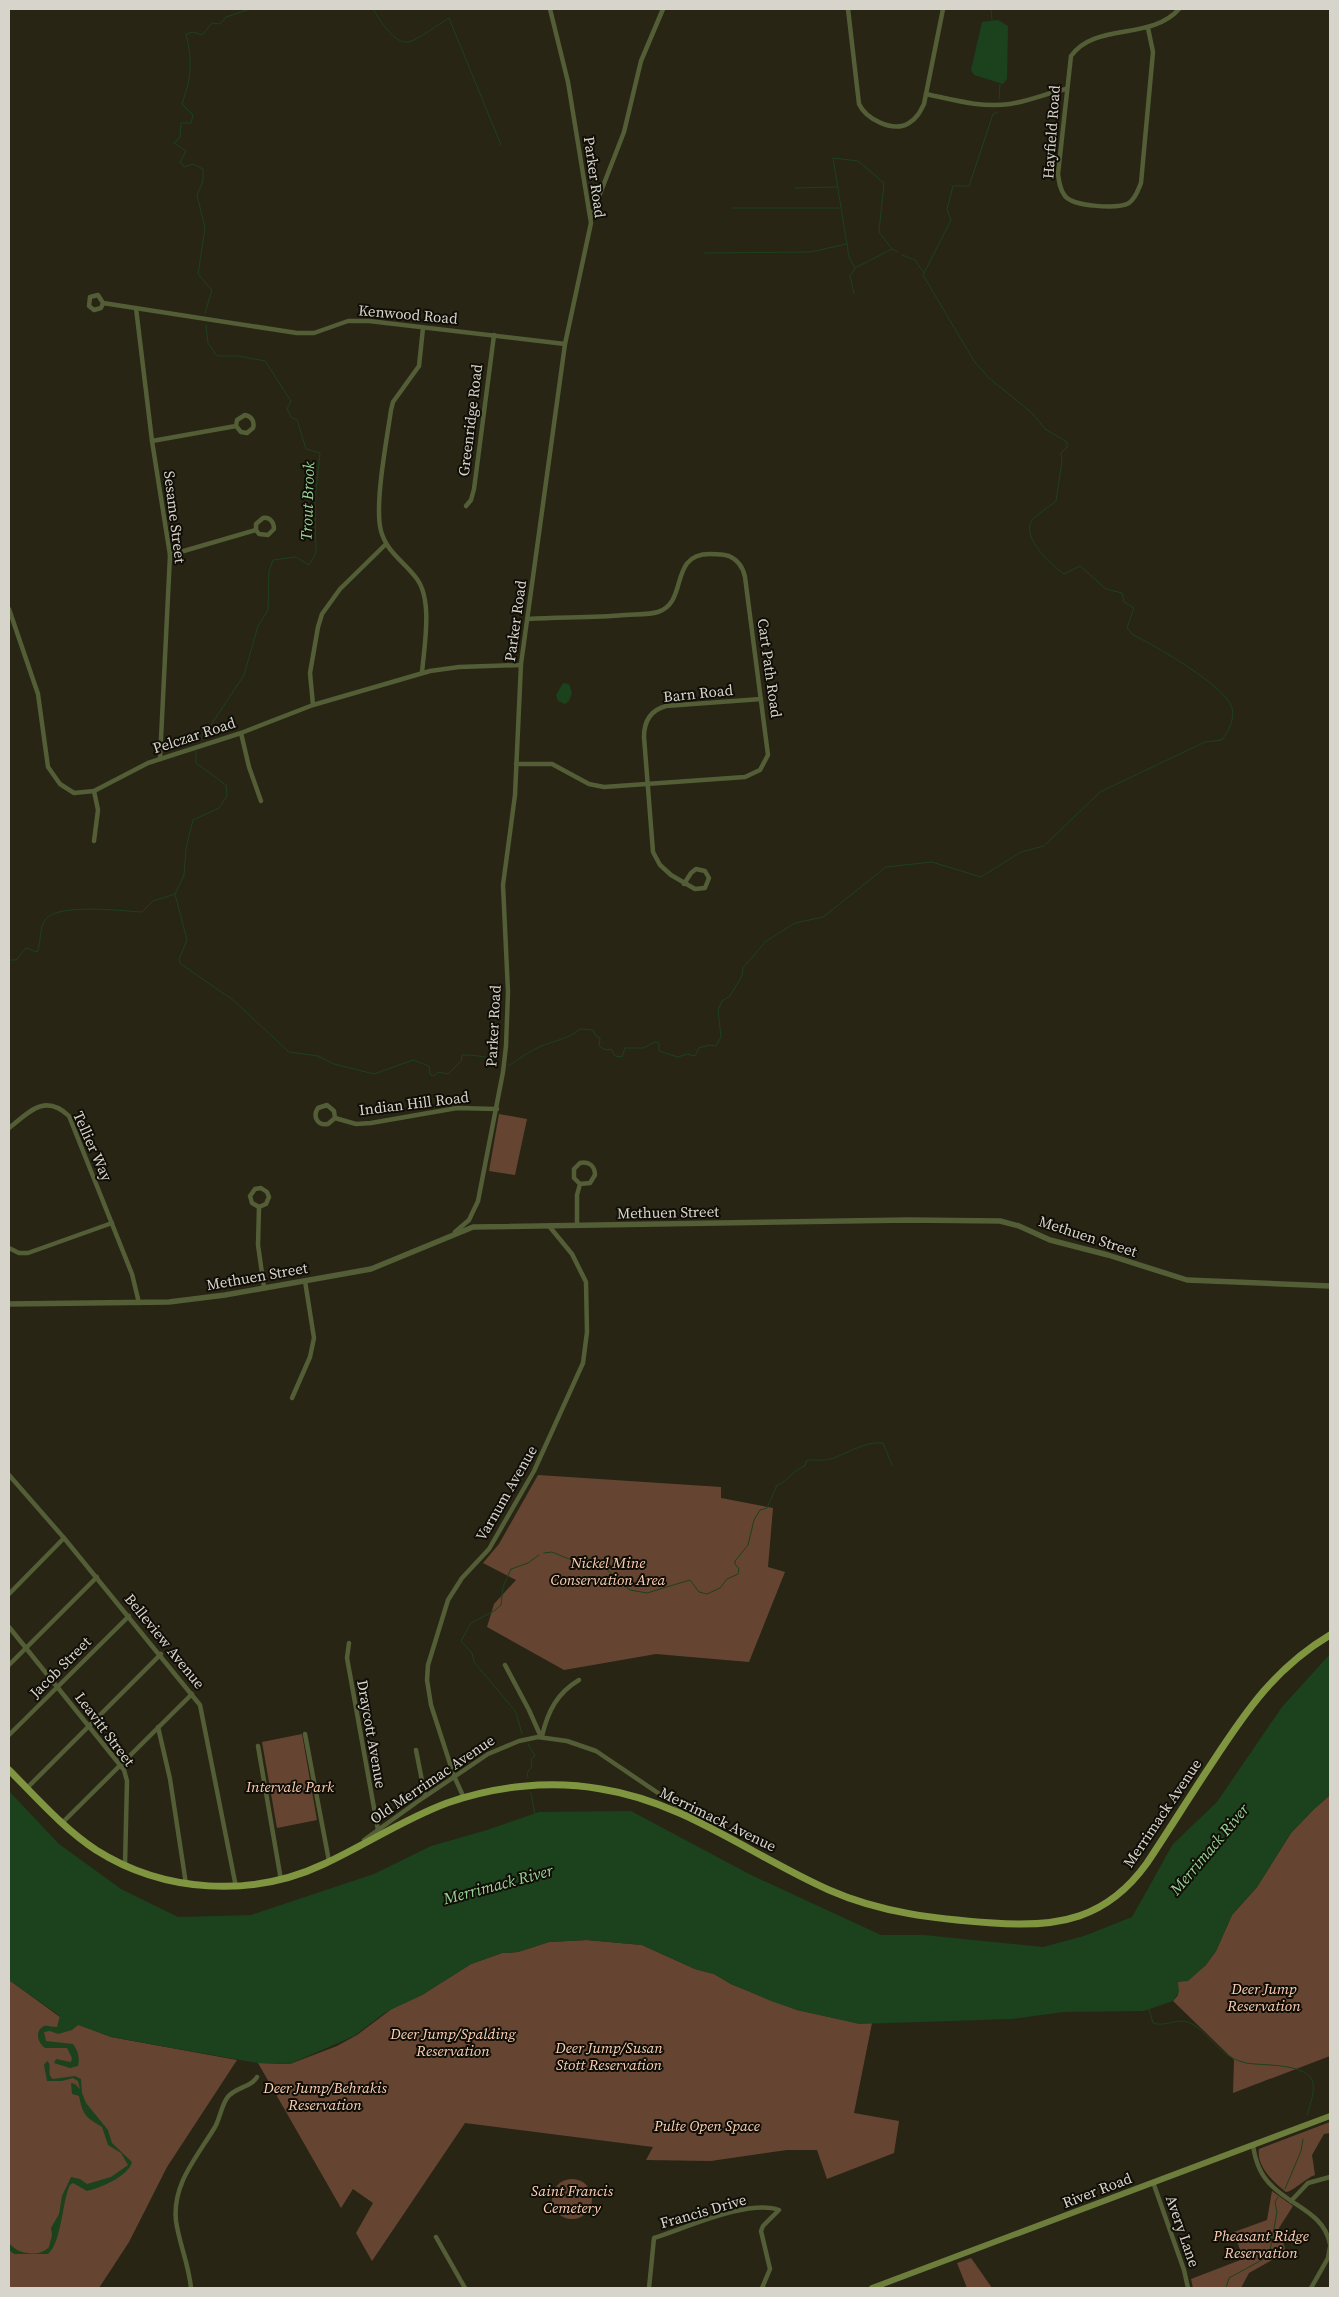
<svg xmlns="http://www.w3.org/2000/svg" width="1339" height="2297" font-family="'Source Serif 4',serif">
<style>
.green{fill:#654531}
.water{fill:#1c411d}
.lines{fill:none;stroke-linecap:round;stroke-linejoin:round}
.stream{stroke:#1c411d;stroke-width:1}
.minor{stroke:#535d36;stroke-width:4.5}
.tertiary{stroke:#535d36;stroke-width:5.5}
.secondary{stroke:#6c7d3c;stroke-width:6}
.primary{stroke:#80953f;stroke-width:7}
.labels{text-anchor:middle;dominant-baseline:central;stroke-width:4;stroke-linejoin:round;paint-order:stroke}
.street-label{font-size:15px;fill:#d7d5cb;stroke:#100e07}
.park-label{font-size:15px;font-style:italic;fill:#fed1b6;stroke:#100e07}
.water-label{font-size:16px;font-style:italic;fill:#98d497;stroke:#100e07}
</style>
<rect width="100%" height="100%" fill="#282515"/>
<g class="green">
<path d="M499,1114L527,1119L515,1175L489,1171Z"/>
<path d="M538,1475L721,1487V1498L773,1508L768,1567L785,1572L749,1662L656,1654L564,1670L487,1627L494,1604L516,1580L483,1563L499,1544Z"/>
<path d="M302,1734L317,1820L277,1828L262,1742Z"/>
<path d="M1330,1795V2056L1233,2093L1234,2060L1173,2001L1178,1995L1177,1983L1205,1966L1216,1951L1232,1915L1257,1887L1291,1833L1313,1810Z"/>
<path d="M587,1940L642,1945L695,1969L714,1974L731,1984L797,2010L858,2023H872L854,2113L899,2121L894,2153L827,2179L817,2150H787L711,2161L646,2160L653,2147L465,2123L372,2261L356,2233L373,2203L353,2189L341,2208L258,2063L290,2064L337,2046L357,2035L393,2008L422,1995L471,1964L502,1953L518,1952L549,1942Z"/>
<path d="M9,1980L60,2017L111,2037L237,2060L167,2167L129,2242L99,2288H9Z"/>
<path d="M1330,2122V2133L1324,2134L1312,2155L1315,2175C1306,2178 1292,2192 1286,2192C1274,2183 1256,2166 1259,2149Z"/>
<circle cx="572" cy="2199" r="20"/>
<path d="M1272,2191L1293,2206L1279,2228L1286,2252L1249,2273L1241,2288H1193L1191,2279L1243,2259L1234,2232L1267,2220Z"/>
<path d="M971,2258L974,2262L992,2288H967L957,2263Z"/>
</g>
<g class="water">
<path d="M998,20L1008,26L1007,79L1003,84L974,75L971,70L982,22Z"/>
<path d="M563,683L569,684L572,693L569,701L565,704L558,701L556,695Z"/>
<path d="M1330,1654V1795L1313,1810L1291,1833L1257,1887L1232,1915L1216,1951L1205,1966L1188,1981L1178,1982L1179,1992L1173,2001L1144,2011L1063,2012L1012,2019L859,2024L797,2010L771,2001L731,1984L714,1974L695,1969L642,1945L587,1940L549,1942L518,1952L502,1953L471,1964L422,1995L386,2012L354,2036L290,2064L258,2063L155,2045L111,2037L78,2025L72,2030L58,2034L50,2031L44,2032L46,2041L73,2044C78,2051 80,2057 78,2066L70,2068L54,2063L56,2059L71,2062L72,2058L67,2048H45C38,2043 34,2031 44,2026C47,2025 53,2027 57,2027L60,2016L9,1980V1791L59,1844L121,1889L178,1917L251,1915L374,1874L431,1846L487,1830L539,1812L631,1811L751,1875L881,1935H924L1043,1947L1084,1936L1132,1917L1173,1844L1217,1802L1282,1707Z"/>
<path d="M47,2061C53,2065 46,2074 53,2079L75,2076L81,2079L82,2093L86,2103L108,2130L112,2143L132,2162C129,2176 100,2188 87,2191L73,2183L70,2185C62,2201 62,2242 48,2254H14L9,2250V2243C17,2254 39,2258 49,2247L52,2235L51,2228L59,2214L62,2196L71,2177L80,2179L87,2184L111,2177L128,2165L121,2153L108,2145L102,2127C86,2117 83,2116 79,2096L72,2094L71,2083L75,2084L80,2089L78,2081L73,2078L62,2081H47L44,2065Z"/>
</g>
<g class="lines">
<g class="stream">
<path d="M373,9C379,19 394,44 408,42C418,40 439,24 449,18L501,145"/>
<path d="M991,9L992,20"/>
<path d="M999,99L1000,84"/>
<path d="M795,188L837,187"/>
<path d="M733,208H839"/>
<path d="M704,253L810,252L847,244"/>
<path d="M902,255L915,260L924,273"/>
<path d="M855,268L849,257L833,158L858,161L884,183L879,232L892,249"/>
<path d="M854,294L850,276L855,268L892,249L898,252"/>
<path d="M205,313L212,290L198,274L205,228L197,195L203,181V169L193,164L184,167L180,162L186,151L174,143L180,137L181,123H191L193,115L182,104C191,78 193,62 186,34L193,32L202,35L212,23L220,24L226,17L250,9"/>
<path d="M201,740L205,726L209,728L244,675L258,626L268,610L269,571L273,560L296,557L309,565L316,553L315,499L320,453L306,449L297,420L291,417L287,409L291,401L265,361L238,356H217L208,343L206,325"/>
<path d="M175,894L187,940L179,959L181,964L233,1000L289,1052L318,1056L334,1064L374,1074L413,1060L429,1066L430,1074L434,1076L438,1072L448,1074L461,1061L462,1055C473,1055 483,1056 493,1059L498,1065"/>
<path d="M9,960H16L26,948L37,952C42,941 38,929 46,919C59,903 121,911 142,912L153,901L175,894L184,875L186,848L193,820L219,808L227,796L226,785L196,763V751"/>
<path d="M508,1066C518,1060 528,1052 539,1047C553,1041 569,1039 580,1029L593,1030L596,1036L600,1038L599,1046L606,1050L611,1049L615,1056L622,1057L625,1048H644L654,1042L659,1043V1051L678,1057L687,1054L695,1056L699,1048L709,1045L716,1046L721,1037L718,1010L722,1001L730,996L742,976L743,968L766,941L795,923L823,917L886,867L932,862L981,877L1021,852L1044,846L1100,792L1205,742L1222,740C1228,731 1235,720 1232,708C1227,687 1153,644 1133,635L1127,628L1134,608L1124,602L1122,593L1106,589L1080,566L1064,574C1051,565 1023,539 1031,522C1035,515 1049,507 1056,501L1062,461L1061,453L1067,447V442L1045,429L1032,413L989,378L974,361L923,275L951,220L947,209L953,186H969L993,114L998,112"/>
<path d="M544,1553L552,1552L569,1559L582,1557L597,1561L630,1590L647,1593L690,1580L699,1592L707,1594L720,1588L727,1579L738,1574L739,1569L735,1564V1561L748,1545L754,1520L760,1510L767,1508L777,1485C791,1480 792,1470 805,1466L807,1460C816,1460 826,1461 834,1458C849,1452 867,1441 883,1443L892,1465"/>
<path d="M522,1734L516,1712L474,1662L472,1653L461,1641L471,1623L494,1611L501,1605L503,1587L511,1569L528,1563L539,1555"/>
<path d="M528,1778L527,1773L532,1766L531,1759L535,1756L528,1744"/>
<path d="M531,1793L535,1815"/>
<path d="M1149,2009L1153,2023C1168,2028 1177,2015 1194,2025C1213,2037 1221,2058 1246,2063C1265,2066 1299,2063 1311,2078C1317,2086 1310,2106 1307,2115"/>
<path d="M1285,2189L1301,2151L1303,2139"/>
<path d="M1226,2288L1229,2278L1269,2256L1277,2212L1275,2202L1278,2197"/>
</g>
<g class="minor">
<path d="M848,9L859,104C866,119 893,133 909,123C917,118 920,112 924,104L943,9"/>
<path d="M1148,28L1153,52L1141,183C1138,190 1136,198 1129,203C1118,209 1074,207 1065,196C1060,190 1059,182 1058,174L1071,56C1095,22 1151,41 1179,9"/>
<path d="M926,94C954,100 981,108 1010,104C1029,101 1048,93 1066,89"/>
<path d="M591,217L624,132L641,61L663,9"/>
<path d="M103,303L101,308L94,310L89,306L90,297L98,295L103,303L297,333H314L348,321H369L565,344"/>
<path d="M136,308L152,441L170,555L160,759"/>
<path d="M152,441L236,426L237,420L245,415C251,416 255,421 253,428L247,433L241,432L236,426"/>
<path d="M466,506L471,500L474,489L494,335"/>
<path d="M170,555L256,530L259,534L268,535L274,529C274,522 270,517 263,518L256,524V530"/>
<path d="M9,609L38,694L48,767L60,784L74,793L94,791L148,763L241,733L313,705L430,671L459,667L521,665"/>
<path d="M422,673C424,647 433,601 417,579C405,562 387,553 381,531C374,505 387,439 391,410L393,402L419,366L423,328"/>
<path d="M313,705L310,673L318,627L322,614L340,589L386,544"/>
<path d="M241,733L249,767L261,801"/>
<path d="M516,764H552L589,784L604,787L745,777L760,770L768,755L745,577C743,567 738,560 729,556C723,554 717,554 710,554C668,554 689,602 658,612C648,615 635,614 624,615C592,618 560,617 528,619"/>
<path d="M94,791L98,810L94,841"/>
<path d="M684,884L691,873L696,869L705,871L709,878L705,888L695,889L671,875L660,865L653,852L644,737C644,721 651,710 666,706L761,699"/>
<path d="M335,1118L328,1124C318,1126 312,1117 318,1108L327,1105L334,1111L335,1118L356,1124L371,1123L457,1108L497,1109"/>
<path d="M9,1128C29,1112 45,1093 69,1116L132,1274L139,1303"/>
<path d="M259,1207L252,1203L250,1196L255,1189L261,1188L267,1192L269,1197L266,1204L259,1207L258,1245L264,1287"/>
<path d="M577,1225V1195L580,1184L590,1183L595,1175C595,1166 589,1161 580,1163L574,1169V1178L580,1184"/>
<path d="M455,1232L469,1220L478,1201L503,1072L506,1046L508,992L503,885L515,795L521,664L565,344L591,223L568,82L550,9"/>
<path d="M9,1248L19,1253H28L112,1223"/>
<path d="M292,1398L310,1357L314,1338L305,1281"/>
<path d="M9,1475L64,1538L200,1705L236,1887"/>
<path d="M9,1594L64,1538"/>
<path d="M9,1627L124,1770L127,1781L125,1865"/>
<path d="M349,1643L347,1658L378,1830"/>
<path d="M9,1665L97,1577"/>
<path d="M505,1665L529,1710L541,1737"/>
<path d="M158,1727L170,1779L186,1884"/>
<path d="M305,1734L329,1861"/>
<path d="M9,1735L129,1616"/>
<path d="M542,1736C548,1711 557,1693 579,1680"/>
<path d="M258,1746L281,1880"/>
<path d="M416,1750L425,1796"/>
<path d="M27,1788L161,1654"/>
<path d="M464,1798L454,1776L431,1705L427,1680L428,1665L448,1600L462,1578L489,1549L534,1471L583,1363L587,1332L586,1282L572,1254L549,1226"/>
<path d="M62,1823L192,1694"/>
<path d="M364,1840L417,1802L488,1754L519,1741L538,1737L567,1741L596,1751L692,1816"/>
<path d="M1253,2145C1255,2160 1260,2175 1272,2186C1293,2207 1324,2213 1330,2244"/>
<path d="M1153,2182L1184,2270L1188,2288"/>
<path d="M1291,2201L1308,2183L1330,2177"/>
<path d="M436,2237L465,2288"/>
<path d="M191,2288C189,2265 179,2243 176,2221C172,2184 197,2157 215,2127C220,2118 221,2107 227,2098C234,2087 251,2088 257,2077"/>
<path d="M649,2288L654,2238C686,2228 748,2199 779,2210L763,2226L761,2231L770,2269L762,2288"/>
<path d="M1311,2288L1328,2258L1330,2247"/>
</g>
<path class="tertiary" d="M9,1304L169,1302L225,1295L371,1269L473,1227L909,1220L1000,1221L1019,1226L1050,1240L1108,1255L1187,1280L1330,1286"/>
<path class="secondary" d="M872,2288L1330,2116"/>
<path class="primary" d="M9,1770C37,1798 63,1828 96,1850C164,1893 252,1898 324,1864C365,1845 404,1819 447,1803C496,1786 550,1780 601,1789C685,1802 752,1856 829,1890C881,1913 936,1919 993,1923C1058,1928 1107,1919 1147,1863C1169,1830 1190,1796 1212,1763C1246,1711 1275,1668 1330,1635"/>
</g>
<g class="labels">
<g class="street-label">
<text transform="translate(1051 132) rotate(-86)">Hayfield Road</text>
<text transform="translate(595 177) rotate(82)">Parker Road</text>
<text transform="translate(408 314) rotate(5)">Kenwood Road</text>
<text transform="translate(470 420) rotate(-83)">Greenridge Road</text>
<text transform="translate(175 517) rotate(83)">Sesame Street</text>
<text transform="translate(515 621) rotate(-82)">Parker Road</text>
<text transform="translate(770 668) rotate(82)">Cart Path Road</text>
<text transform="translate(698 693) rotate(-6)">Barn Road</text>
<text transform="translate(194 735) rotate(-18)">Pelczar Road</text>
<text transform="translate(493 1026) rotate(-87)">Parker Road</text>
<text transform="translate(414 1103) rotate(-7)">Indian Hill Road</text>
<text transform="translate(93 1146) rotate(66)">Tellier Way</text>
<text transform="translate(668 1212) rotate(-1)">Methuen Street</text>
<text transform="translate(1088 1236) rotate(18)">Methuen Street</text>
<text transform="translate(257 1276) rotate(-10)">Methuen Street</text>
<text transform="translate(506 1493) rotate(-60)">Varnum Avenue</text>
<text transform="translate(165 1641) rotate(51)">Belleview Avenue</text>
<text transform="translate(60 1667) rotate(-45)">Jacob Street</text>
<text transform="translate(105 1729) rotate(53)">Leavitt Street</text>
<text transform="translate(372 1734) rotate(80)">Draycott Avenue</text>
<text transform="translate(432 1779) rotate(-34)">Old Merrimac Avenue</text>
<text transform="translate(1162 1813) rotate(-56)">Merrimack Avenue</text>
<text transform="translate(718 1819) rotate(26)">Merrimack Avenue</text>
<text transform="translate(1097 2190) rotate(-21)">River Road</text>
<text transform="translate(703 2211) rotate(-16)">Francis Drive</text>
<text transform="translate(1183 2231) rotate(71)">Avery Lane</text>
</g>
<g class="park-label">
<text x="608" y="1562">Nickel Mine<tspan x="608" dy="17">Conservation Area</tspan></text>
<text x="290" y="1786">Intervale Park</text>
<text x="1264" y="1988">Deer Jump<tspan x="1264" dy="17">Reservation</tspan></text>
<text x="453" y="2033">Deer Jump/Spalding<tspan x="453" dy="17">Reservation</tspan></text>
<text x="609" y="2047">Deer Jump/Susan<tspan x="609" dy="17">Stott Reservation</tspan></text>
<text x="325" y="2087">Deer Jump/Behrakis<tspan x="325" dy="17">Reservation</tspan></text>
<text x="707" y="2125">Pulte Open Space</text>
<text x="572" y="2190">Saint Francis<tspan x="572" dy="17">Cemetery</tspan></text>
<text x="1261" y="2235">Pheasant Ridge<tspan x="1261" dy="17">Reservation</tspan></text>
</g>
<g class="water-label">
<text transform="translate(307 501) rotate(-88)">Trout Brook</text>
<text transform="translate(1209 1849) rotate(-50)">Merrimack River</text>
<text transform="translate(498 1884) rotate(-15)">Merrimack River</text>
</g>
</g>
<rect width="1339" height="2297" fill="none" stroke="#d7d5cb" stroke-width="20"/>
</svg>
